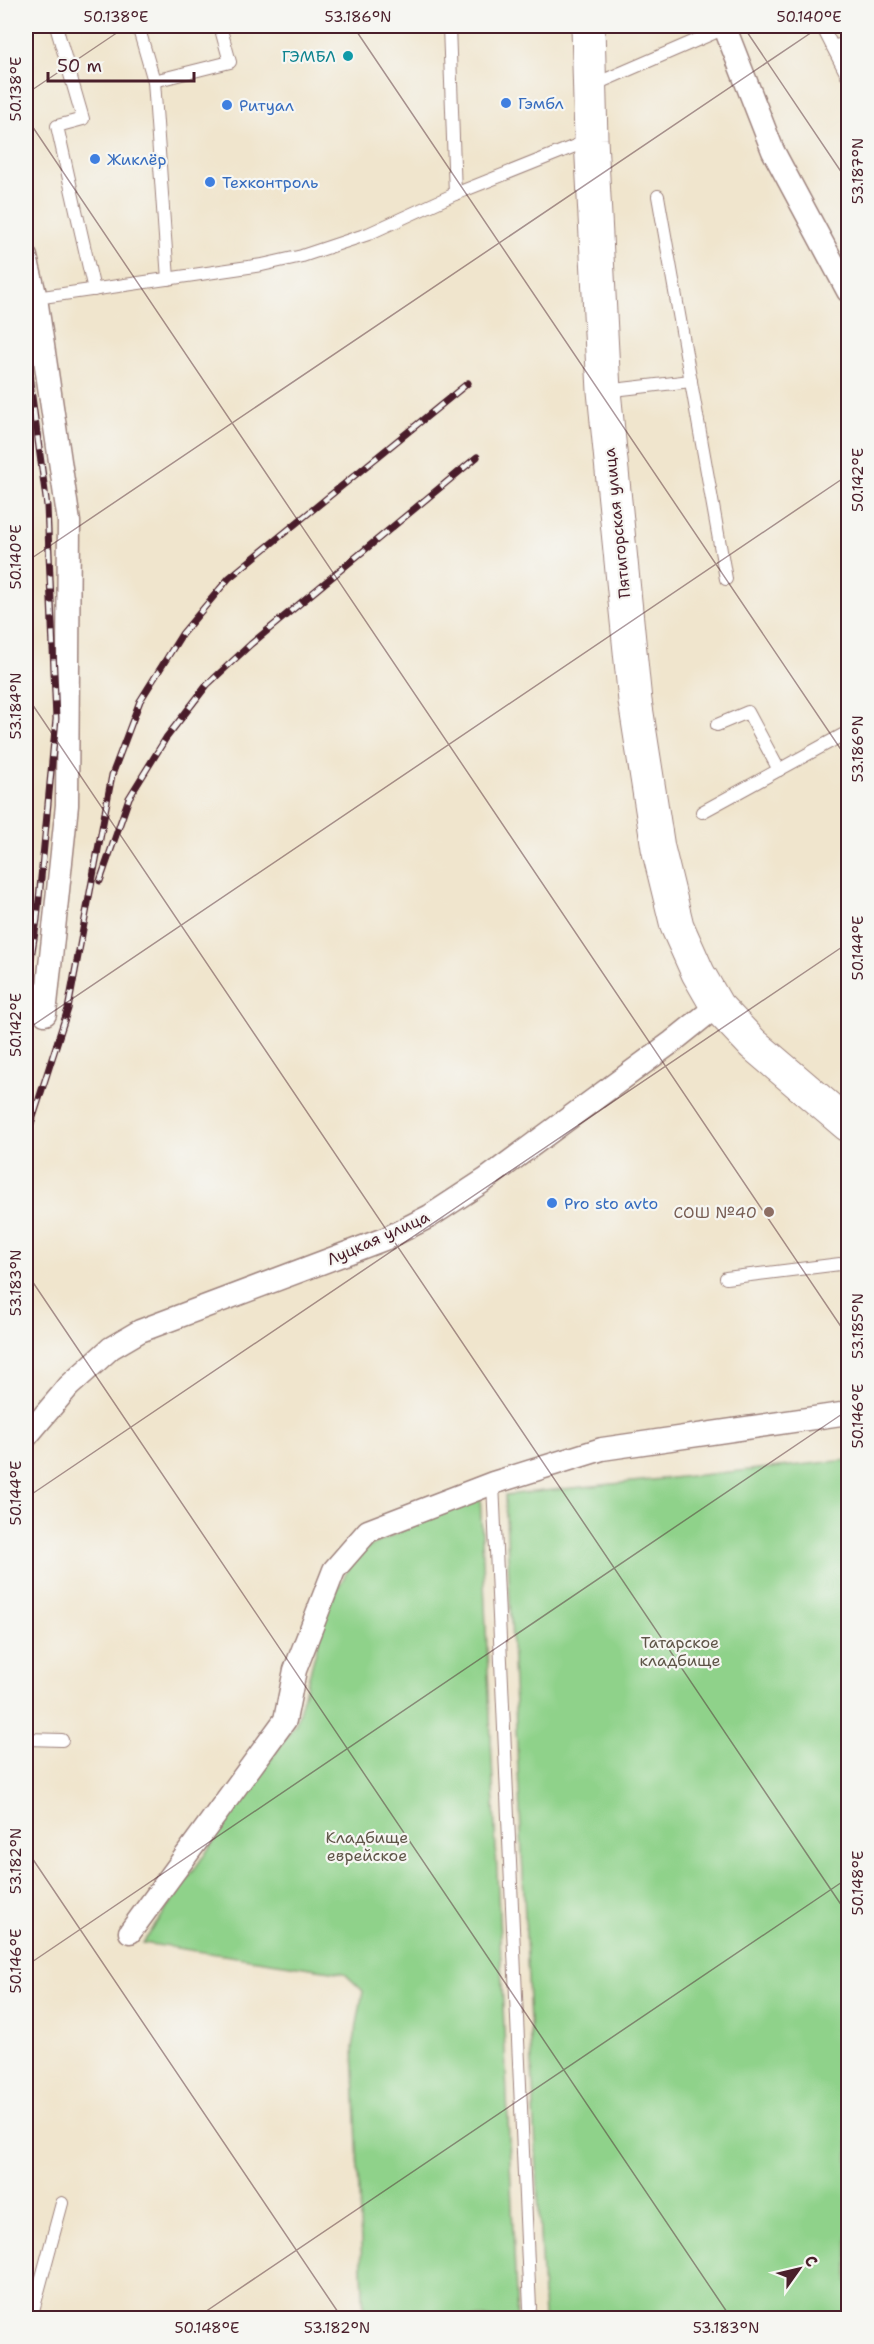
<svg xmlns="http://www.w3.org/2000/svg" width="874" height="2344" font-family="'Shantell Sans',sans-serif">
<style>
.green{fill:#8fd28a;stroke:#6c785a;stroke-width:1.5}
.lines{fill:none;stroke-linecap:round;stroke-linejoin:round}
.service-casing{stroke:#9d827c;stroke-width:14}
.minor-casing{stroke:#9d827c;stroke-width:25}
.secondary-casing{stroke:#9d827c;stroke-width:35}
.service{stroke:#fff;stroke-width:12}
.minor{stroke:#fff;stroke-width:22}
.secondary{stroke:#fff;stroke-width:33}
.rail-casing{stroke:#4a1f2b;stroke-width:7}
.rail{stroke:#f6f6f2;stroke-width:4.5;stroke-dasharray:14;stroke-linecap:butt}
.ticks{fill:none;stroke:#4a1f2b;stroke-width:1.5;stroke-opacity:0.45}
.culture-dot{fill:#0f9aa8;stroke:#f6f6f2;stroke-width:2}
.shop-dot{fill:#3f7fe0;stroke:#f6f6f2;stroke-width:2}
.education-dot{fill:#8d6e63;stroke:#f6f6f2;stroke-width:2}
.labels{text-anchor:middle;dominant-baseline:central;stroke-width:4.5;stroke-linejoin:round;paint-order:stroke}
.culture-label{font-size:16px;fill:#0d838f;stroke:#f6f6f2;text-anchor:end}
.shop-label{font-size:16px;fill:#366cbe;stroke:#f6f6f2;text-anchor:start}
.street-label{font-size:16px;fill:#4a1f2b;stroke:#f6f6f2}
.education-label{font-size:16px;fill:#785e54;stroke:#f6f6f2;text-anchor:end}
.park-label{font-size:16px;fill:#5f5548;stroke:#f6f6f2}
.neatline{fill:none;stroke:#4a1f2b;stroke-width:2}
.ticks-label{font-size:15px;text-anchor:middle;fill:#4a1f2b}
</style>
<rect width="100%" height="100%" fill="#f6f6f2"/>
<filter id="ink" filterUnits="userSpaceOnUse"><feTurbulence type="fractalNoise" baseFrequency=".0167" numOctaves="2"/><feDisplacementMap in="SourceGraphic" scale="12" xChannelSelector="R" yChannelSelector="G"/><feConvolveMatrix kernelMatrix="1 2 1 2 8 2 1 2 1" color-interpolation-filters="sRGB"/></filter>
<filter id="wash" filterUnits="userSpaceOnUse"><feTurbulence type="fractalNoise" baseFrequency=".008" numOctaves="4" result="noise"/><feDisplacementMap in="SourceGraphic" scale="24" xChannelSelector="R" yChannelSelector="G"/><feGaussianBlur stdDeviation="1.35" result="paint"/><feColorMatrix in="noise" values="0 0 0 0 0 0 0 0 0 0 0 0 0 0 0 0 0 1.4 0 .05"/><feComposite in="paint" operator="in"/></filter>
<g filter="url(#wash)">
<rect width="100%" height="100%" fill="#f0e5cd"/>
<g class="green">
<path d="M848,1460V2318H544L505,1495Z"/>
<path d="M480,1493L517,2318H364L353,2047L363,1991L344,1973L143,1943L296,1723L329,1604L358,1552Z"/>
</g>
</g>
<g filter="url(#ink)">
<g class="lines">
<g class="service-casing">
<g id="service">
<path d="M56,26L83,119L57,126L94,290"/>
<path d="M138,26L154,81"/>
<path d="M449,26L455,194"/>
<path d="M822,26L848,77"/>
<path d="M835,46L848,43"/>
<path d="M591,86L725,28L740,26"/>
<path d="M658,196L726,579"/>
<path d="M168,279L154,81L230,62L220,26"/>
<path d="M36,298L262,265L302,256L368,234L455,194L590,140"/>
<path d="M605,391L691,381"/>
<path d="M717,725L748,712L779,770"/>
<path d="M702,812L848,732"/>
<path d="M726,1278L848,1263"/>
<path d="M493,1483L530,2308"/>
<path d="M26,1739L62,1740"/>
<path d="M31,2318L62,2203"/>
</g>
</g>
<g class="minor-casing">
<g id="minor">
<path d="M725,28L773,151L848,291"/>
<path d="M26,257L36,298L69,522L67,805L45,1014"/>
<path d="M26,1437L69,1386L111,1348L140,1331L387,1238L430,1216L485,1180L672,1042L717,1006"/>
<path d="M130,1932L285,1720L295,1670L334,1570L368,1531L493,1483L602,1449L848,1413"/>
</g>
</g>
<g class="secondary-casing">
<path id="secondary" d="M588,26L591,139L604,391L635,701L658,848L677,926L698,973L717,1006L753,1044L848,1125"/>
</g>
<use href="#service" class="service"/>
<use href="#minor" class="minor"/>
<use href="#secondary" class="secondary"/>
<g class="rail-casing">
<g id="rail">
<path d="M26,353L47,506L56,719L37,920L26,989"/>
<path d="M100,881L129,798L166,738L207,685L251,644L477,457"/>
<path d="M26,1139L68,1009L112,775L140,701L182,634L229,578L468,383"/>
</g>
</g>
<use href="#rail" class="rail"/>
</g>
</g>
<path class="ticks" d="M353,26L848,760M743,26L848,182M26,94L127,26M26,117L848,1337M26,562L821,26M26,695L848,1915M26,1030L848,475M26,1272L731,2318M26,1498L848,943M26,1849L342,2318M26,1966L848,1410M196,2318L848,1878"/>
<circle class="culture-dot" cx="348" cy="56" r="6"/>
<g class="shop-dot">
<circle cx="506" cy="103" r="6"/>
<circle cx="227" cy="105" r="6"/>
<circle cx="95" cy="159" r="6"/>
<circle cx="210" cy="182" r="6"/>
<circle cx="552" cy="1203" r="6"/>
</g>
<circle class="education-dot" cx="769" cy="1212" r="6"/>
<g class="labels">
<g class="culture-label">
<text x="336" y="56">ГЭМБЛ</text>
</g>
<g class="shop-label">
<text x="518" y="103">Гэмбл</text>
<text x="239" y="105">Ритуал</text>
<text x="107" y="159">Жиклёр</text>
<text x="222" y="182">Техконтроль</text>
<text x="564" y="1203">Pro sto avto</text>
</g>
<g class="street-label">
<text transform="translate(617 523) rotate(-96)">Пятигорская улица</text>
<text transform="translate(378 1238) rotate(-24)">Луцкая улица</text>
</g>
<g class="education-label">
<text x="757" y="1212">СОШ №40</text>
</g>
<g class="park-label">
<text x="680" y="1642">Татарское<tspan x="680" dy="18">кладбище</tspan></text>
<text x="367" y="1837">Кладбище<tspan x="367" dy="18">еврейское</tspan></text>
</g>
</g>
<rect width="874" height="2344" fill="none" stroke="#f6f6f2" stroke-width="66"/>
<g transform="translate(799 2269) rotate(56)" stroke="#f6f6f2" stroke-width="4.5" paint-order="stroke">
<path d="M0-4.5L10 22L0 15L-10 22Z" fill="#4a1f2b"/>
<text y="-9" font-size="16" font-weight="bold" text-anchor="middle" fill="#4a1f2b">С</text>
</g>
<path d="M48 72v9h146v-9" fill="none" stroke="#4a1f2b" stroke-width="3"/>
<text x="57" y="72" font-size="18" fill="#4a1f2b" stroke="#f6f6f2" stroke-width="4.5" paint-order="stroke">50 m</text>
<rect x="33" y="33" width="808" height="2278" class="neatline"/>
<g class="ticks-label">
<text x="116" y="22">50.138°E</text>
<text x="358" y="22">53.186°N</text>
<text x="809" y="22">50.140°E</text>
<text transform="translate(16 89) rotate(-90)" y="5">50.138°E</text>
<text transform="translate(858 171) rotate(-90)" y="5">53.187°N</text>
<text transform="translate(858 480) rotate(-90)" y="5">50.142°E</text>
<text transform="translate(16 557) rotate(-90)" y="5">50.140°E</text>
<text transform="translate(16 706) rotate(-90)" y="5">53.184°N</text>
<text transform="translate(858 749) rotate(-90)" y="5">53.186°N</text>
<text transform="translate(858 948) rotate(-90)" y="5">50.144°E</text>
<text transform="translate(16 1025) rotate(-90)" y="5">50.142°E</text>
<text transform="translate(16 1283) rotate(-90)" y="5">53.183°N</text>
<text transform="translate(858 1326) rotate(-90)" y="5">53.185°N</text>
<text transform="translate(858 1416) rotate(-90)" y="5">50.146°E</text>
<text transform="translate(16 1493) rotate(-90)" y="5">50.144°E</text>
<text transform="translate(16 1861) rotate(-90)" y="5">53.182°N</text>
<text transform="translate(858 1883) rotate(-90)" y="5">50.148°E</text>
<text transform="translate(16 1961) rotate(-90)" y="5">50.146°E</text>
<text x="207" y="2333">50.148°E</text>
<text x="337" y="2333">53.182°N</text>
<text x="726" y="2333">53.183°N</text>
</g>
</svg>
